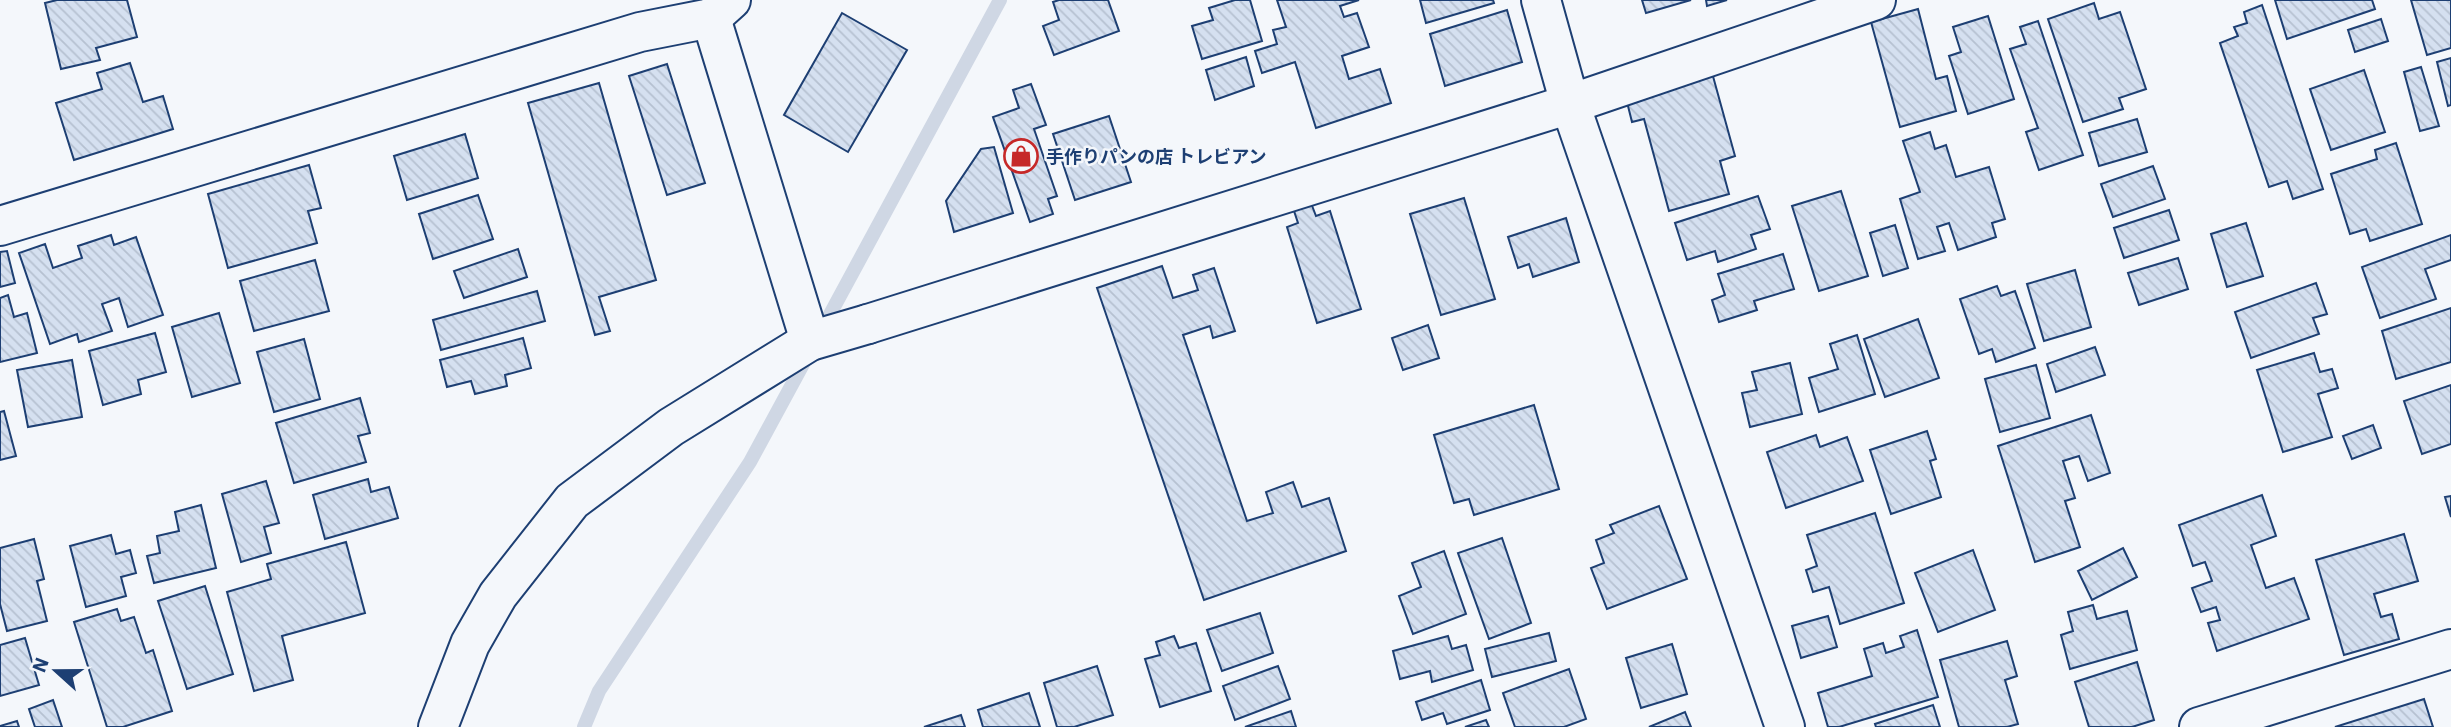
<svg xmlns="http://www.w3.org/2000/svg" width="2451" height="727" font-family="'IBM Plex Sans','Noto Sans JP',sans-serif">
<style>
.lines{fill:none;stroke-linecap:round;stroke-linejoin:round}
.stream{stroke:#cfd7e4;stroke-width:14}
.building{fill:url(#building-back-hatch);stroke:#1d3f73;stroke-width:2}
.street-casing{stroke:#1d3f73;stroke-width:42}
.secondary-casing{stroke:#1d3f73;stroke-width:42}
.street{stroke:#f4f7fb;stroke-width:38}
.secondary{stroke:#f4f7fb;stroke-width:38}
.labels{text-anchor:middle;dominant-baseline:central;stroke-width:5;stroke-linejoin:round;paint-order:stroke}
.poi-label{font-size:18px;font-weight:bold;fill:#1d3f73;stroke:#f4f7fb;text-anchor:start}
</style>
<defs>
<pattern id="building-back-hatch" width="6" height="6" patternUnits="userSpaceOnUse" patternTransform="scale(1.75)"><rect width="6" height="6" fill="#d5e0f0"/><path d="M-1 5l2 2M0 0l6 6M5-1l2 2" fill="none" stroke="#b6c1d1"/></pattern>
</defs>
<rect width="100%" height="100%" fill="#f4f7fb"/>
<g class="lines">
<g class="stream">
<path d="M821,331L1000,0"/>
<path d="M584,727L599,691L750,462L808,355"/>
</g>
</g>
<g class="building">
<path d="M57,0H127L137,37L96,48L100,60L61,69L45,3Z"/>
<path d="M1059,0H1108L1119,31L1054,55L1043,26L1059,20L1053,2Z"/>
<path d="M1235,0H1250L1262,41L1202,59L1192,26L1213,20L1209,8Z"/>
<path d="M1277,0H1359L1340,6L1344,17L1357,13L1369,47L1342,56L1349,79L1380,69L1391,103L1316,128L1295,62L1262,73L1255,51L1277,44L1273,30L1286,27Z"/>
<path d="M1420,0H1493L1494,3L1426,23Z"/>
<path d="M1642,0H1691L1646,13Z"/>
<path d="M1706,0H1727L1707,6Z"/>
<path d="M2275,0H2372L2375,9L2287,39Z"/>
<path d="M2411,0H2451V48L2427,55Z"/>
<path d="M2094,3L2099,19L2120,12L2146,89L2119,98L2123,109L2083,122L2048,19Z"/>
<path d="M2262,5L2323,189L2293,199L2287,181L2269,187L2220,43L2238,36L2234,27L2247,23L2244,12Z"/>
<path d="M1918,9L1936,79L1947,76L1956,111L1900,127L1871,22Z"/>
<path d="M1507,10L1522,62L1445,86L1430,34Z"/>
<path d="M842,13L907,50L848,152L784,115Z"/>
<path d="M1988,16L2014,99L1968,114L1949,56L1961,52L1953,27Z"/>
<path d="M2381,19L2388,41L2355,52L2348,30Z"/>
<path d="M2038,21L2083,155L2039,170L2026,132L2038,128L2010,49L2026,44L2020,27Z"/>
<path d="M1246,57L1254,86L1215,100L1206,70Z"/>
<path d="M2451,58V105L2448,106L2437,62Z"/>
<path d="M130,63L143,102L163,96L173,129L74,160L56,103L102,89L97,73Z"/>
<path d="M667,64L705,183L667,195L629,76Z"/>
<path d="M2421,67L2439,126L2420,131L2404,72Z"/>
<path d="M1711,69L1735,156L1720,161L1729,194L1669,211L1644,119L1632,122L1625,94Z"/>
<path d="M2364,70L2385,132L2331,150L2310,89Z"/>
<path d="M599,83L656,280L599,297L610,331L595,335L528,103Z"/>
<path d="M1031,84L1046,125L1034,129L1057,196L1048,199L1053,214L1030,222L993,117L1019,108L1013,90Z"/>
<path d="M1109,116L1131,182L1075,200L1053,134Z"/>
<path d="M2137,119L2147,152L2099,166L2089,133Z"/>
<path d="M1930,132L1935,149L1946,145L1956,177L1989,167L2005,219L1992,223L1996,237L1958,250L1949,223L1937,227L1945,251L1918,259L1900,199L1920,192L1903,141Z"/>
<path d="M465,134L478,178L407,200L394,156Z"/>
<path d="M2396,143L2422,224L2370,241L2366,229L2350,234L2331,174L2377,159L2375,150Z"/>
<path d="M994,147L1013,213L954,232L946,201L981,149Z"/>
<path d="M309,165L321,208L308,211L317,243L228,268L208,194Z"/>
<path d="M2153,166L2165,199L2113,217L2101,184Z"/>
<path d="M1841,191L1868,276L1819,291L1792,206Z"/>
<path d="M478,195L493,239L433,259L419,214Z"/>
<path d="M1758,196L1770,229L1751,235L1756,249L1718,262L1715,251L1687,260L1675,223Z"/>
<path d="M1464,198L1495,299L1441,315L1410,214Z"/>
<path d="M1311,203L1316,216L1330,211L1361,309L1317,323L1287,227L1298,223L1293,208Z"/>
<path d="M2169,210L2179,240L2124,258L2114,228Z"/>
<path d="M1566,218L1579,262L1533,277L1529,264L1518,268L1508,237Z"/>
<path d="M2246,223L2263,276L2227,287L2211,234Z"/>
<path d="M1895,225L1908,268L1883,276L1870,233Z"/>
<path d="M111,235L114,245L136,237L163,315L128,327L119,298L102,304L112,331L79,342L77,334L50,344L19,253L45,244L53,268L82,258L78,246Z"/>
<path d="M2451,235V260L2425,269L2436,299L2380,318L2362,267Z"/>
<path d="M518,249L527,277L464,298L454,271Z"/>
<path d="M7,251L15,283L0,287V252Z"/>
<path d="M1783,254L1794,289L1754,301L1757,310L1719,322L1712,300L1725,295L1718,274Z"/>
<path d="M2178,258L2188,289L2139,305L2128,273Z"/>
<path d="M315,260L329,311L254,331L240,281Z"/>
<path d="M1162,266L1173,298L1198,290L1193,275L1214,268L1235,331L1213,338L1210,326L1183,335L1247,521L1273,513L1266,492L1293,482L1302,507L1329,498L1346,551L1204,600L1097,288Z"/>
<path d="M2075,270L2091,327L2044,341L2027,284Z"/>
<path d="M2316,283L2327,314L2313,318L2319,334L2251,358L2235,312Z"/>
<path d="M1997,286L2001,296L2015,291L2035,348L1996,362L1992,349L1979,354L1960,299Z"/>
<path d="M537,291L545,321L441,350L433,320Z"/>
<path d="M8,295L14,317L27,313L37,353L0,362V298Z"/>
<path d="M2451,308V362L2396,379L2382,331Z"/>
<path d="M219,313L240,383L192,397L172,327Z"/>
<path d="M1918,319L1939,378L1885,397L1864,339Z"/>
<path d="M1428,325L1439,358L1403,370L1392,338Z"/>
<path d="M155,333L166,372L138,380L141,394L103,405L89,351Z"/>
<path d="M1857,335L1875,394L1819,412L1809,378L1838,369L1830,344Z"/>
<path d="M523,338L531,368L505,375L507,386L475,394L471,381L447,387L440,360Z"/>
<path d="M304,339L320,399L274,412L257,352Z"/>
<path d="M2095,347L2105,375L2056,392L2047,364Z"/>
<path d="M2314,353L2320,372L2332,369L2338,388L2318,394L2332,437L2283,452L2257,370Z"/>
<path d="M72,360L82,417L28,427L17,370Z"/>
<path d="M1790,363L1802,414L1750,427L1742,393L1757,390L1752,372Z"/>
<path d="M2036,365L2050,418L2000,432L1985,379Z"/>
<path d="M2451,385V444L2422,454L2404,401Z"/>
<path d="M360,398L370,433L358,436L366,462L294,483L276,423Z"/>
<path d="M1534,405L1559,489L1474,515L1469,499L1454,503L1434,435Z"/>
<path d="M4,411L16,456L0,460V412Z"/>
<path d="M2091,415L2110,473L2088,481L2079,456L2063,461L2075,498L2065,501L2080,547L2035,562L1998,446Z"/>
<path d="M2373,425L2381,448L2352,459L2343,436Z"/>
<path d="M1927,431L1936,459L1930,461L1941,497L1891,514L1870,450Z"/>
<path d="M1816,435L1820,447L1847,437L1863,481L1786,508L1767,452Z"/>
<path d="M368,479L371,492L389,487L398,518L325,539L313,495Z"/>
<path d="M266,481L279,523L264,527L271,553L241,562L222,494Z"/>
<path d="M2262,495L2276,536L2251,545L2266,588L2294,578L2309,619L2217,651L2208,623L2220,620L2216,607L2201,612L2192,588L2212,581L2205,562L2193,566L2179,525Z"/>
<path d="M2451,496V517L2445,497Z"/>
<path d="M201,505L216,568L154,583L147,556L160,553L157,536L179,531L175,512Z"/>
<path d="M1659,506L1687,579L1607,609L1591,568L1604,563L1596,540L1614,533L1610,525Z"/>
<path d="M1875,513L1904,603L1840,624L1829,587L1813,592L1806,570L1817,566L1807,535Z"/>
<path d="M2404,534L2418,581L2374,594L2381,617L2392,614L2399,639L2344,655L2316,560Z"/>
<path d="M111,535L116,554L130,550L136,573L121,577L126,596L86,607L70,546Z"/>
<path d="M1502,538L1531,623L1489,639L1458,553Z"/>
<path d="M34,539L44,579L37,581L47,621L7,631L0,604V548Z"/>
<path d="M346,542L365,613L282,636L293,680L254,691L227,592L271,579L267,564Z"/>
<path d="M2123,548L2137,577L2092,600L2078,571Z"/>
<path d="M1973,550L1995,610L1938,632L1915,573Z"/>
<path d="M1444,551L1466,614L1413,634L1399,596L1421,587L1412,563Z"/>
<path d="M205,586L233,674L187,689L158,601Z"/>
<path d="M2093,605L2097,619L2127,611L2137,650L2070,669L2061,635L2073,631L2068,612Z"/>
<path d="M117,609L121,621L134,617L146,653L153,650L172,711L123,727H107L74,622Z"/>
<path d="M1260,613L1273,653L1222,671L1207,630Z"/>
<path d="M1828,616L1837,647L1801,658L1792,626Z"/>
<path d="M1917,630L1938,697L1839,727H1828L1818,693L1872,676L1864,649L1883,643L1886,653L1904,647L1900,636Z"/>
<path d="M1549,633L1556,661L1492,677L1485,649Z"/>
<path d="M1174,636L1179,648L1196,643L1211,691L1160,707L1145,659L1160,655L1156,642Z"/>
<path d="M1448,636L1452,649L1466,645L1473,670L1432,682L1430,671L1400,679L1393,651Z"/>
<path d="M25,638L39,685L0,696V645Z"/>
<path d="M2007,641L2017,676L2005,680L2018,724L2007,727H1959L1940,660Z"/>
<path d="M1672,644L1687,694L1641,708L1626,658Z"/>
<path d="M2137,662L2154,720L2132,727H2089L2075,682Z"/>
<path d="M1097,666L1113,715L1074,727H1057L1044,683Z"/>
<path d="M1278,666L1290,699L1235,720L1223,686Z"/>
<path d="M1569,669L1586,719L1564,727H1515L1503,693Z"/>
<path d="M1481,680L1490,710L1447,724L1443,713L1422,720L1416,702Z"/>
<path d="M1029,693L1040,727H983L978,710Z"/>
<path d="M2424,699L2433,727H2335Z"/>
<path d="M53,700L62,727H35L29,709Z"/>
<path d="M1933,705L1940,727H1876L1875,724Z"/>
<path d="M1291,711L1296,727H1245Z"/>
<path d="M1685,712L1691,727H1649Z"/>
<path d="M961,715L965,727H924Z"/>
<path d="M1486,720L1489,727H1465Z"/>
<path d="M17,721L19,727H0V726Z"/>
</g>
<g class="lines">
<g class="street-casing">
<g id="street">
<path d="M1541,0L1570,104L1785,727"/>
<path d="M711,18L810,341"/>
<path d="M0,226L640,32L711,18L731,0"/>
<path d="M868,324L1570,104L1876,0"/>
<path d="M2199,727L2451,649"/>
</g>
</g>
<g class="secondary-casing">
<path id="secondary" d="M438,727L470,644L498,595L572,501L671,427L810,341L868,324"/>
</g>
<use href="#street" class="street"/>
<use href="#secondary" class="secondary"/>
</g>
<defs>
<g id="shop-ring" transform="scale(1.75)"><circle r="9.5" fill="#f4f7fb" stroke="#c62828" stroke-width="1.5"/><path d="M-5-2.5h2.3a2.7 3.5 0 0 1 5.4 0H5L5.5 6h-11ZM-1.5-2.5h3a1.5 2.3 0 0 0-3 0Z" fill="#c62828"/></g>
</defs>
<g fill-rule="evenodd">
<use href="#shop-ring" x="1021" y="156"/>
</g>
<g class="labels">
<g class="poi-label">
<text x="1046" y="156">手作りパンの店 トレビアン</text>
</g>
</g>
<g transform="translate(56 671) rotate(291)" stroke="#f4f7fb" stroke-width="5" paint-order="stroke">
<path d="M0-5L12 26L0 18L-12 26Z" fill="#1d3f73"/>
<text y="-10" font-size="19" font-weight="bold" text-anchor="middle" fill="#1d3f73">N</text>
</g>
</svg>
